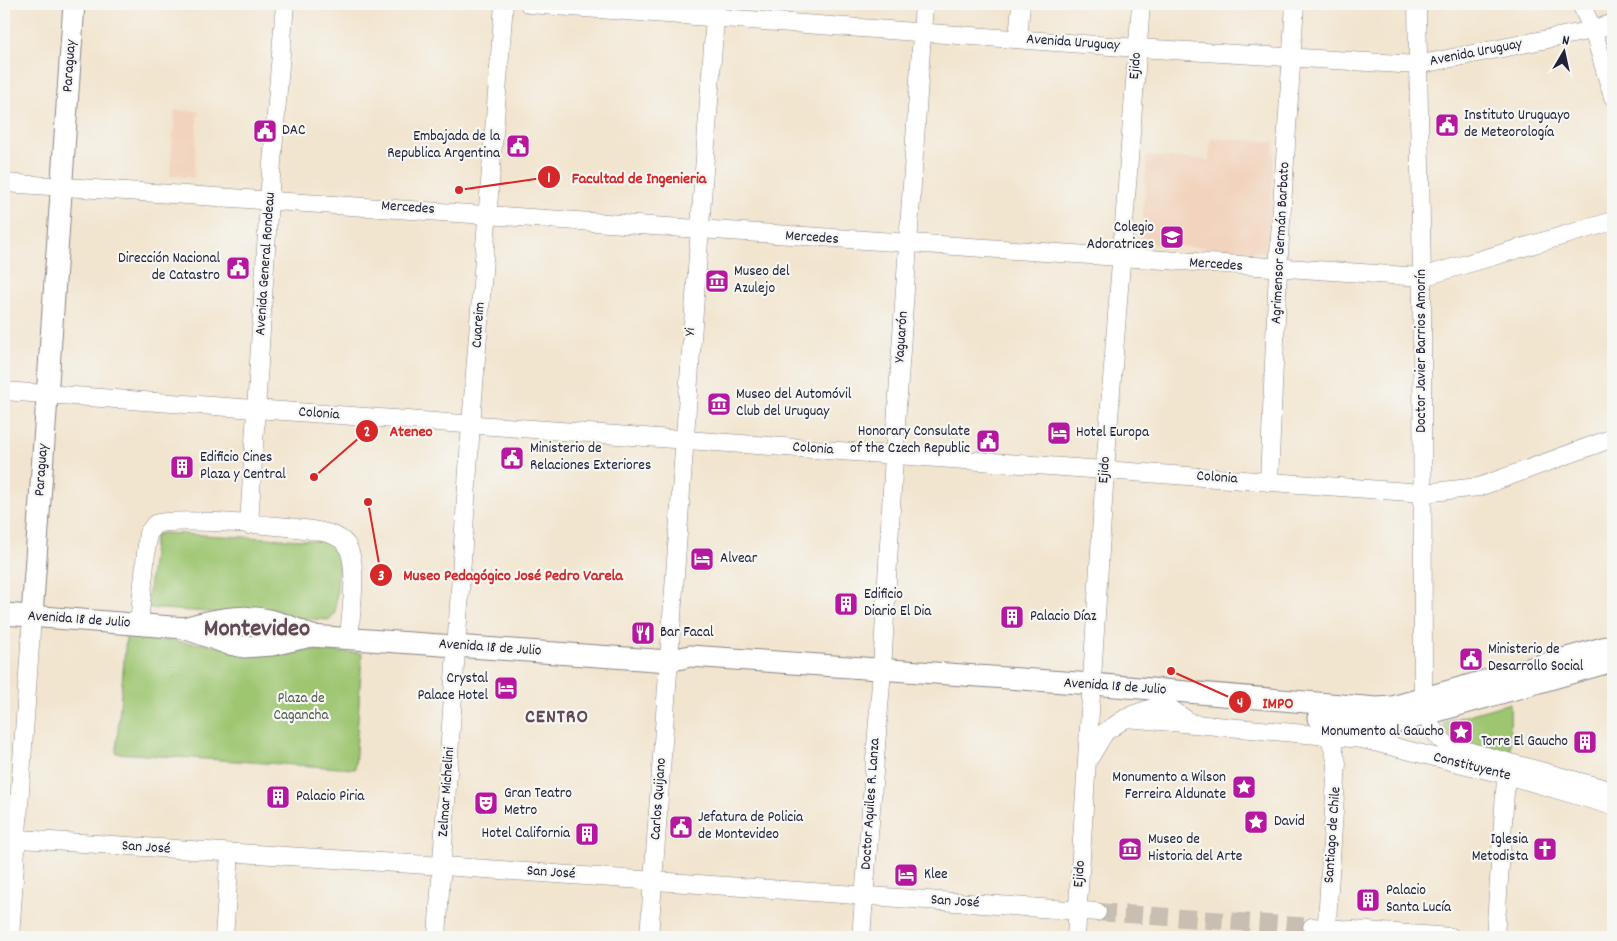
<svg xmlns="http://www.w3.org/2000/svg" width="1617" height="941" font-family="Dekko,sans-serif">
<style>
.built{fill:#f2d4be}
.green{fill:#9ec671;stroke:#607456}
.lines{fill:none;stroke-linecap:round;stroke-linejoin:round}
.minor-tunnel{stroke:#c8beb1;stroke-width:18;stroke-dasharray:18 9;stroke-linecap:butt}
.minor-casing{stroke:#8a8485;stroke-width:19}
.major-casing{stroke:#8a8485;stroke-width:23}
.minor{stroke:#fff;stroke-width:18}
.major{stroke:#fff;stroke-width:21}
.labels{text-anchor:middle;dominant-baseline:central;stroke-width:4.5;stroke-linejoin:round;paint-order:stroke}
.street-label{font-size:15px;fill:#22223b;stroke:#f6f6f2}
.poi-label{font-size:15px;fill:#22223b;stroke:#f6f6f2;text-anchor:start}
.park-label{font-size:15px;fill:#4d5b4e;stroke:#f6f6f2}
.district-label{font-size:20px;font-weight:bold;letter-spacing:1px;fill:#614957;stroke:#f6f6f2}
.town-label{font-size:25px;font-weight:bold;fill:#614957;stroke:#f6f6f2}
.leader{fill:none;stroke:#d62828;stroke-width:2}
.callout-dot{fill:#d62828;stroke:#f6f6f2;stroke-width:2}
.mark-label{font-size:15px;text-anchor:middle;font-weight:bold;fill:#fff}
.callout-label{font-size:16px;text-anchor:middle;font-weight:bold;fill:#d62828;stroke:#f6f6f2;stroke-width:4.5;stroke-linejoin:round;paint-order:stroke}
</style>
<rect width="100%" height="100%" fill="#f6f6f2"/>
<filter id="ink" filterUnits="userSpaceOnUse"><feTurbulence type="fractalNoise" baseFrequency=".02" numOctaves="2"/><feDisplacementMap in="SourceGraphic" scale="10" xChannelSelector="R" yChannelSelector="G"/><feConvolveMatrix kernelMatrix="1 2 1 2 8 2 1 2 1" color-interpolation-filters="sRGB"/></filter>
<filter id="wash" filterUnits="userSpaceOnUse"><feTurbulence type="fractalNoise" baseFrequency=".0096" numOctaves="4" result="noise"/><feDisplacementMap in="SourceGraphic" scale="20" xChannelSelector="R" yChannelSelector="G"/><feGaussianBlur stdDeviation="1.12" result="paint"/><feColorMatrix in="noise" values="0 0 0 0 0 0 0 0 0 0 0 0 0 0 0 0 0 1.4 0 .05"/><feComposite in="paint" operator="in"/></filter>
<g filter="url(#wash)">
<rect width="100%" height="100%" fill="#f2e5cf"/>
<g class="built">
<path d="M175,110L198,111L194,178L170,176Z"/>
<path d="M1211,138L1275,142L1268,252L1141,244L1147,156L1209,160Z"/>
</g>
<g class="green">
<path d="M162,533L326,541L336,546L340,553L335,612L330,620L147,608L155,535Z"/>
<path d="M126,637L204,644L263,654L299,650L362,653L355,769L116,753Z"/>
<path d="M1510,703L1511,755L1450,738L1445,731L1444,723L1447,721Z"/>
</g>
</g>
<g filter="url(#ink)">
<g class="lines">
<path class="minor-tunnel" d="M1097,912L1312,927"/>
<g class="minor-casing">
<g id="minor">
<path d="M529,4L1138,48L1417,65L1593,30L1613,23"/>
<path d="M1417,4L1422,277L1423,698C1428,719 1431,734 1449,746L1613,791"/>
<path d="M1581,4L1593,30L1613,97"/>
<path d="M1018,39L1021,4"/>
<path d="M4,183L1422,277L1613,221"/>
<path d="M4,391L1423,493L1479,487L1613,438"/>
<path d="M1269,482L1278,269L1295,4"/>
<path d="M249,525L269,200L285,4"/>
<path d="M139,624L148,533L155,524C175,517 308,526 330,534C336,536 342,539 346,544C360,565 350,614 349,639"/>
<path d="M1132,715L1164,704L1191,723"/>
<path d="M1090,757L1105,732L1126,718L1362,739L1507,775L1613,806"/>
<path d="M4,838L443,866L1097,912"/>
<path d="M1312,927L1451,937"/>
<path d="M10,937L32,616"/>
<path d="M224,937L230,854"/>
<path d="M437,937L471,424L504,4"/>
<path d="M649,937L716,4"/>
<path d="M861,937L882,670L894,455L924,4"/>
<path d="M1076,937L1105,470L1141,4"/>
<path d="M1326,937L1337,763L1329,734"/>
<path d="M1495,937L1507,764"/>
</g>
</g>
<g class="major-casing">
<g id="major">
<path d="M4,614L184,628L229,644L244,647L272,645L311,636L669,661L690,656L1092,684L1377,708L1392,707L1613,645"/>
<path d="M32,616L74,4"/>
<path d="M184,628C233,614 264,611 311,636"/>
<path d="M1318,718L1391,723L1406,720L1613,661"/>
</g>
</g>
<use href="#minor" class="minor"/>
<use href="#major" class="major"/>
</g>
</g>
<defs>
<g id="civic-square" transform="scale(1.25)"><rect x="-9" y="-9" width="18" height="18" rx="4" fill="#b5179e" stroke="#f6f6f2"/><path d="M-.6-6.5H3V-4.5H.6V-3L4-1V1h2V6H-6V1h2V-1L-.6-3ZM-1.2 2.5V6h2.4V2.5Z" fill="#fff"/></g>
<g id="school-square" transform="scale(1.25)"><rect x="-9" y="-9" width="18" height="18" rx="4" fill="#b5179e" stroke="#f6f6f2"/><path d="M0-5L7-2L0 1L-7-2ZM-4 1L0 2.5L4 1V4Q0 6-4 4Z" fill="#fff"/></g>
<g id="museum-square" transform="scale(1.25)"><rect x="-9" y="-9" width="18" height="18" rx="4" fill="#b5179e" stroke="#f6f6f2"/><path d="M0-6L6-3V-2H-6V-3ZM-5-1h2V3h-2ZM-1-1h2V3h-2ZM3-1h2V3H3ZM-6 4H6V6H-6Z" fill="#fff"/></g>
<g id="hotel-square" transform="scale(1.25)"><rect x="-9" y="-9" width="18" height="18" rx="4" fill="#b5179e" stroke="#f6f6f2"/><path d="M-6-4.5h1.5V1H6V5H4.5V3h-9V5H-6ZM-4 0a1.8 1.8 0 1 1 3.6 0ZM.5 0V-2.5h3Q6-2.5 6 0Z" fill="#fff"/></g>
<g id="building-square" transform="scale(1.25)"><rect x="-9" y="-9" width="18" height="18" rx="4" fill="#b5179e" stroke="#f6f6f2"/><path d="M-4-6H4V6H1V3H-1V6H-4ZM-2.5-4.3h1.7v1.8h-1.7ZM.8-4.3h1.7v1.8H.8ZM-2.5-1h1.7V.8h-1.7ZM.8-1h1.7V.8H.8Z" fill="#fff"/></g>
<g id="restaurant-square" transform="scale(1.25)"><rect x="-9" y="-9" width="18" height="18" rx="4" fill="#b5179e" stroke="#f6f6f2"/><path d="M-5-6h1v4h1v-4h1v4h1v-4h1v5L-1.5 .5V6h-2V.5L-5-1ZM5-6V6H3V1.5H1.5Q1.5-4 5-6Z" fill="#fff"/></g>
<g id="sight-square" transform="scale(1.25)"><rect x="-9" y="-9" width="18" height="18" rx="4" fill="#b5179e" stroke="#f6f6f2"/><path d="M0-6L1.8-2.2L6-1.7L2.9 1.2L3.7 5.4L0 3.3L-3.7 5.4L-2.9 1.2L-6-1.7L-1.8-2.2Z" fill="#fff"/></g>
<g id="theatre-square" transform="scale(1.25)"><rect x="-9" y="-9" width="18" height="18" rx="4" fill="#b5179e" stroke="#f6f6f2"/><path d="M-5-5.5Q0-4 5-5.5V0Q5 5 0 6Q-5 5-5 0ZM-3.3-2.5H-1v1.5H-3.3ZM1-2.5H3.3v1.5H1ZM-2.8 1Q0 5.5 2.8 1Z" fill="#fff"/></g>
<g id="church-square" transform="scale(1.25)"><rect x="-9" y="-9" width="18" height="18" rx="4" fill="#b5179e" stroke="#f6f6f2"/><path d="M-1.2-6h2.4v3.5h3.3v2.4h-3.3V6h-2.4V-.1h-3.3v-2.4h3.3Z" fill="#fff"/></g>
</defs>
<g fill-rule="evenodd">
<use href="#civic-square" x="1447" y="125"/>
<use href="#civic-square" x="265" y="131"/>
<use href="#civic-square" x="518" y="146"/>
<use href="#school-square" x="1172" y="237"/>
<use href="#civic-square" x="238" y="268"/>
<use href="#museum-square" x="717" y="281"/>
<use href="#museum-square" x="719" y="404"/>
<use href="#hotel-square" x="1059" y="433"/>
<use href="#civic-square" x="988" y="441"/>
<use href="#civic-square" x="512" y="458"/>
<use href="#building-square" x="182" y="467"/>
<use href="#hotel-square" x="702" y="559"/>
<use href="#building-square" x="846" y="604"/>
<use href="#building-square" x="1012" y="617"/>
<use href="#restaurant-square" x="643" y="633"/>
<use href="#civic-square" x="1471" y="659"/>
<use href="#hotel-square" x="506" y="688"/>
<use href="#sight-square" x="1461" y="732"/>
<use href="#building-square" x="1585" y="742"/>
<use href="#sight-square" x="1244" y="787"/>
<use href="#building-square" x="278" y="797"/>
<use href="#theatre-square" x="486" y="803"/>
<use href="#sight-square" x="1256" y="822"/>
<use href="#civic-square" x="681" y="827"/>
<use href="#building-square" x="587" y="834"/>
<use href="#museum-square" x="1130" y="849"/>
<use href="#church-square" x="1545" y="849"/>
<use href="#hotel-square" x="906" y="875"/>
<use href="#building-square" x="1368" y="900"/>
</g>
<g class="labels">
<g class="street-label">
<text transform="translate(1073 43) rotate(4)">Avenida Uruguay</text>
<text transform="translate(1476 53) rotate(-11)">Avenida Uruguay</text>
<text transform="translate(70 66) rotate(-86)">Paraguay</text>
<text transform="translate(1136 66) rotate(-85)">Ejido</text>
<text transform="translate(408 208) rotate(4)">Mercedes</text>
<text transform="translate(812 238) rotate(4)">Mercedes</text>
<text transform="translate(1281 243) rotate(-87)">Agrimensor Germán Barbato</text>
<text transform="translate(266 264) rotate(-86)">Avenida General Rondeau</text>
<text transform="translate(1216 265) rotate(4)">Mercedes</text>
<text transform="translate(479 325) rotate(-86)">Cuareim</text>
<text transform="translate(691 332) rotate(-86)">Yi</text>
<text transform="translate(902 337) rotate(-86)">Yaguarón</text>
<text transform="translate(1422 351) rotate(-90)">Doctor Javier Barrios Amorín</text>
<text transform="translate(319 414) rotate(4)">Colonia</text>
<text transform="translate(813 449) rotate(4)">Colonia</text>
<text transform="translate(42 470) rotate(-86)">Paraguay</text>
<text transform="translate(1105 470) rotate(-86)">Ejido</text>
<text transform="translate(1217 478) rotate(4)">Colonia</text>
<text transform="translate(79 620) rotate(4)">Avenida 18 de Julio</text>
<text transform="translate(490 648) rotate(4)">Avenida 18 de Julio</text>
<text transform="translate(1115 687) rotate(4)">Avenida 18 de Julio</text>
<text transform="translate(1472 767) rotate(14)">Constituyente</text>
<text transform="translate(447 792) rotate(-86)">Zelmar Michelini</text>
<text transform="translate(659 799) rotate(-86)">Carlos Quijano</text>
<text transform="translate(871 804) rotate(-86)">Doctor Aquiles R. Lanza</text>
<text transform="translate(1333 835) rotate(-86)">Santiago de Chile</text>
<text transform="translate(146 848) rotate(4)">San José</text>
<text transform="translate(551 873) rotate(4)">San José</text>
<text transform="translate(1080 874) rotate(-86)">Ejido</text>
<text transform="translate(955 902) rotate(4)">San José</text>
</g>
<g class="poi-label">
<text x="1464" y="116">Instituto Uruguayo<tspan x="1464" dy="17">de Meteorología</tspan></text>
<text x="282" y="131">DAC</text>
<text x="500" y="137" text-anchor="end">Embajada de la<tspan x="500" dy="17">Republica Argentina</tspan></text>
<text x="1154" y="228" text-anchor="end">Colegio<tspan x="1154" dy="17">Adoratrices</tspan></text>
<text x="220" y="259" text-anchor="end">Dirección Nacional<tspan x="220" dy="17">de Catastro</tspan></text>
<text x="734" y="272">Museo del<tspan x="734" dy="17">Azulejo</tspan></text>
<text x="736" y="395">Museo del Automóvil<tspan x="736" dy="17">Club del Uruguay</tspan></text>
<text x="970" y="432" text-anchor="end">Honorary Consulate<tspan x="970" dy="17">of the Czech Republic</tspan></text>
<text x="1076" y="433">Hotel Europa</text>
<text x="530" y="449">Ministerio de<tspan x="530" dy="17">Relaciones Exteriores</tspan></text>
<text x="200" y="458">Edificio Cines<tspan x="200" dy="17">Plaza y Central</tspan></text>
<text x="720" y="559">Alvear</text>
<text x="864" y="595">Edificio<tspan x="864" dy="17">Diario El Dia</tspan></text>
<text x="1030" y="617">Palacio Díaz</text>
<text x="660" y="633">Bar Facal</text>
<text x="1488" y="650">Ministerio de<tspan x="1488" dy="17">Desarrollo Social</tspan></text>
<text x="488" y="679" text-anchor="end">Crystal<tspan x="488" dy="17">Palace Hotel</tspan></text>
<text x="1444" y="732" text-anchor="end">Monumento al Gaucho</text>
<text x="1568" y="742" text-anchor="end">Torre El Gaucho</text>
<text x="1226" y="778" text-anchor="end">Monumento a Wilson<tspan x="1226" dy="17">Ferreira Aldunate</tspan></text>
<text x="504" y="794">Gran Teatro<tspan x="504" dy="17">Metro</tspan></text>
<text x="296" y="797">Palacio Piria</text>
<text x="698" y="818">Jefatura de Policia<tspan x="698" dy="17">de Montevideo</tspan></text>
<text x="1274" y="822">David</text>
<text x="570" y="834" text-anchor="end">Hotel California</text>
<text x="1148" y="840">Museo de<tspan x="1148" dy="17">Historia del Arte</tspan></text>
<text x="1528" y="840" text-anchor="end">Iglesia<tspan x="1528" dy="17">Metodista</tspan></text>
<text x="924" y="875">Klee</text>
<text x="1386" y="891">Palacio<tspan x="1386" dy="17">Santa Lucía</tspan></text>
</g>
<g class="park-label">
<text x="301" y="699">Plaza de<tspan x="301" dy="17">Cagancha</tspan></text>
</g>
<g class="district-label">
<text x="557" y="718">CENTRO</text>
</g>
<g class="town-label">
<text x="257" y="630">Montevideo</text>
</g>
</g>
<path class="leader" d="M459 190L549 177M314 477L367 431M368 502L381 575M1171 671L1240 702"/>
<g class="callout-dot">
<circle cx="459" cy="190" r="5"/>
<circle cx="314" cy="477" r="5"/>
<circle cx="368" cy="502" r="5"/>
<circle cx="1171" cy="671" r="5"/>
<circle cx="549" cy="177" r="12"/>
<circle cx="367" cy="431" r="12"/>
<circle cx="381" cy="575" r="12"/>
<circle cx="1240" cy="702" r="12"/>
</g>
<g class="mark-label">
<text x="549" y="182">1</text>
<text x="367" y="436">2</text>
<text x="381" y="580">3</text>
<text x="1240" y="707">4</text>
</g>
<g class="callout-label">
<text x="639" y="183">Facultad de Ingenieria</text>
<text x="411" y="436">Ateneo</text>
<text x="513" y="580">Museo Pedagógico José Pedro Varela</text>
<text x="1278" y="708">IMPO</text>
</g>
<rect width="1617" height="941" fill="none" stroke="#f6f6f2" stroke-width="20"/>
<g transform="translate(1564 52) rotate(9)" stroke="#f6f6f2" stroke-width="4" paint-order="stroke">
<path d="M0-4L9 19L0 12L-9 19Z" fill="#22223b"/>
<text y="-8" font-size="14" font-weight="bold" text-anchor="middle" fill="#22223b">N</text>
</g>
</svg>
